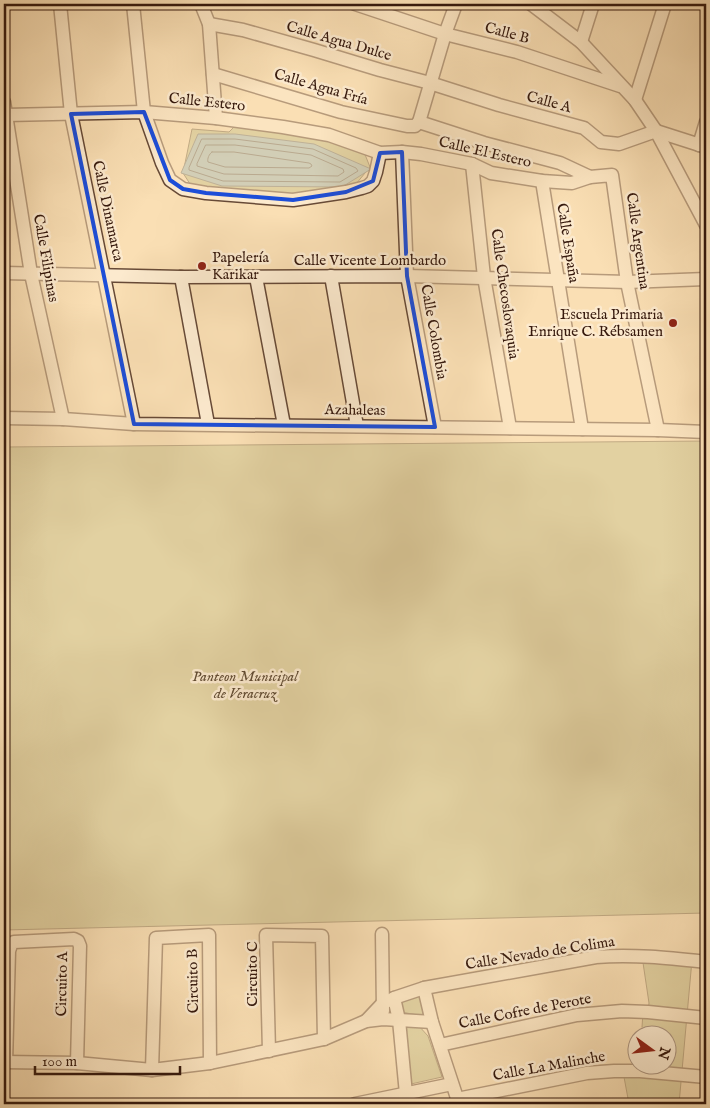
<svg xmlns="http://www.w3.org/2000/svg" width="710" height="1108" font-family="'IM FELL English',serif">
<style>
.green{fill:#c5c089;stroke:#7e6c4b}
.water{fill:#a3bab8;stroke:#777a74}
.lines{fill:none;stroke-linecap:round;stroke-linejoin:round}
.shore{stroke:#6c6a62;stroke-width:1}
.minor-casing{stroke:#674a37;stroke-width:15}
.minor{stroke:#fceace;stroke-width:12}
.marked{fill:none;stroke:#1d4ed8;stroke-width:4;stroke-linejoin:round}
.poi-dot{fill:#8f2418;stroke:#fceace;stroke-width:2}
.labels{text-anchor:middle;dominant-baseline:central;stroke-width:5;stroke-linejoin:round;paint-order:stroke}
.street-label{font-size:15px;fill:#36190d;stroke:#fceace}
.poi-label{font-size:15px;fill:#36190d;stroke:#fceace;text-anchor:start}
.park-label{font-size:15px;font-style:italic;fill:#614b32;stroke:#fceace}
</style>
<rect width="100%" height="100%" fill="#fadfb4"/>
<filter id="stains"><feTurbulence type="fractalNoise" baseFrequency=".004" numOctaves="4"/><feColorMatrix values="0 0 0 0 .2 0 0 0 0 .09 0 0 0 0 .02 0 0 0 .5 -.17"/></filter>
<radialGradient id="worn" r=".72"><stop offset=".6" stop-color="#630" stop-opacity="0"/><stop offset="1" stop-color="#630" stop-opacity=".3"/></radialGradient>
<g class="green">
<path d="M239,122L360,142L370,167L351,190L324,199L192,187L183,173L192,129L229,132Z"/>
<path d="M706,441V913L4,930V447Z"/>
<path d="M642,956L692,960L679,1104H629L624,1077L642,1066H668V1036L644,1035L642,1027L643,1012H648L649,1003Z"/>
<path d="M422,993L423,1016L401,1012L398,999Z"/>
<path d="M418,1025L428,1036L442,1077L411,1084L402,1026Z"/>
</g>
<path class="water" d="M198,134H235L314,144L371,169L342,187L222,186L181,173Z"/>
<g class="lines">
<g class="shore">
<path d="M202,139H235L313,149L356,168L358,171L340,182L223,181L189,170V168Z"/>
<path d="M206,145H235L311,155L343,169L344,172L338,176L224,174L197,166V164Z"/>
<path d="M212,152H234L309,163L311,164L312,166L309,168L225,167L208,162C207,159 209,154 212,152Z"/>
</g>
<g class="minor-casing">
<g id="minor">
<path d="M60,4L71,114L134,424"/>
<path d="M133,4L144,112L162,163L170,180L183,189L206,193L293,200L346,192L362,188L368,186L373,181L376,172L380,153"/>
<path d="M201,4L209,24L216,118"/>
<path d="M355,4L445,34L517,52L620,86"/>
<path d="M531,4L581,42L635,100L656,131L706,225"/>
<path d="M209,24L243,30L314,50L380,70L430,83L499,105L584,128L601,142L619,144L656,131"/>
<path d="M581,42L593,4"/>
<path d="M213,74L341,112L407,126H415L419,122"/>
<path d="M635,100L665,4"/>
<path d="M4,102L31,274L63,419"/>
<path d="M6,115L144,112L216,118L283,127L329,135L380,153L402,152L421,154L472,164L491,173L542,181L572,183L590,177"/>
<path d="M419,122L484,143L560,163L590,177L612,175L627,282L658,430"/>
<path d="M419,122L445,34L456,4"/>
<path d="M656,131L706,147"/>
<path d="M699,145L706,122"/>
<path d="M402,152L407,276L435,427"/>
<path d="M472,164L484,277L510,428"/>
<path d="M542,181L582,429"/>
<path d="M4,273L181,277L407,276L627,282L706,279"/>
<path d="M331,276L357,426"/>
<path d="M181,277L208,424"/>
<path d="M256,277L284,425"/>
<path d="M4,418L63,419L134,424L658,430L706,432"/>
<path d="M382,934L383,1011"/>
<path d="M424,988L432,1022L459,1104"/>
<path d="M394,998L399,1020L406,1094"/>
<path d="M366,1021L382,1004L394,998L424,988L596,957C633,954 669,958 706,962"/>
<path d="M440,1045L577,1015L622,1011L648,1012L706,1018"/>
<path d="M269,1051L266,935L322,936L324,1039"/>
<path d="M4,1062L77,1063L152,1070L210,1063L324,1039L366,1021L383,1019L432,1022"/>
<path d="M6,1063L9,951L11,945L14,942L74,939L78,941L80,946L77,1063"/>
<path d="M152,1070L156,938L209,935L210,1063"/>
<path d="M457,1099L587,1073L614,1071H640L706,1077"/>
<path d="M355,1104L452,1084"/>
</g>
</g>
<use href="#minor" class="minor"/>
</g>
<path d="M0 0H710V1108H0ZM144,112L170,180L183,189L206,193L293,200L346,192L373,181L380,153L402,152L407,276L435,427L134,424L71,114Z" fill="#fadfb4" fill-opacity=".55" fill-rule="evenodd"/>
<path class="marked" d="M144,112L170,180L183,189L206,193L293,200L346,192L373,181L380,153L402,152L407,276L435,427L134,424L71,114Z"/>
<g class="poi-dot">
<circle cx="202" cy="266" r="5"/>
<circle cx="673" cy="323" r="5"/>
</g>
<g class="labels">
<g class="street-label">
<text transform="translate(507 33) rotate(15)">Calle B</text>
<text transform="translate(339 41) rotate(16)">Calle Agua Dulce</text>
<text transform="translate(321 87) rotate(16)">Calle Agua Fría</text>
<text transform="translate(207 102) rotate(6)">Calle Estero</text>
<text transform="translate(549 102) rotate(15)">Calle A</text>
<text transform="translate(485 152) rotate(13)">Calle El Estero</text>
<text transform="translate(108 211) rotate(78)">Calle Dinamarca</text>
<text transform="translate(638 241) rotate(82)">Calle Argentina</text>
<text transform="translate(568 243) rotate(81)">Calle España</text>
<text transform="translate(46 258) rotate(80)">Calle Filipinas</text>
<text x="370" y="260">Calle Vicente Lombardo</text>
<text transform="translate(505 294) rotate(82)">Calle Checoslovaquia</text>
<text transform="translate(434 332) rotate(80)">Calle Colombia</text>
<text transform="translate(355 410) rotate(1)">Azahaleas</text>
<text transform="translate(540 953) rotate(-9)">Calle Nevado de Colima</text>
<text transform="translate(252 974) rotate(-90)">Circuito C</text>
<text transform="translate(193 981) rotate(-91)">Circuito B</text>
<text transform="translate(62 984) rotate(-89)">Circuito A</text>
<text transform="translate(525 1011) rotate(-11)">Calle Cofre de Perote</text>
<text transform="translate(549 1066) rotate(-10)">Calle La Malinche</text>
</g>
<g class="poi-label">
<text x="212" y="257">Papelería<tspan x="212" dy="17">Karikar</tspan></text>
<text x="663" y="314" text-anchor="end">Escuela Primaria<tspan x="663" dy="17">Enrique C. Rébsamen</tspan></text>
</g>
<g class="park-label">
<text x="245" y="676">Panteon Municipal<tspan x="245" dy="17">de Veracruz</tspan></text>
</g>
</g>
<rect width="710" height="1108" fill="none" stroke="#fadfb4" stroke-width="20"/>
<rect x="5" y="5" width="700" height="1098" fill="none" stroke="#36190d" stroke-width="2.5"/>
<rect x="10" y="10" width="690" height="1088" fill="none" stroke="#36190d"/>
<g transform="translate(652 1050) rotate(105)"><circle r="24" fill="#fceace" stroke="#ad9681"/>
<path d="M0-4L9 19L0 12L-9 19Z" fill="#8f2418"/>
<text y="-8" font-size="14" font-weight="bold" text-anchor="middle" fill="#36190d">N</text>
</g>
<path d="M35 1066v8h145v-8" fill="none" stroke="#36190d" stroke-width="2.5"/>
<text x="42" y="1066" font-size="15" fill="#36190d" stroke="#fceace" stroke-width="4" paint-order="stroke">100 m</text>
<rect width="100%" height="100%" filter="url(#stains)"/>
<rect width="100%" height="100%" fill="url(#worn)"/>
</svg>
